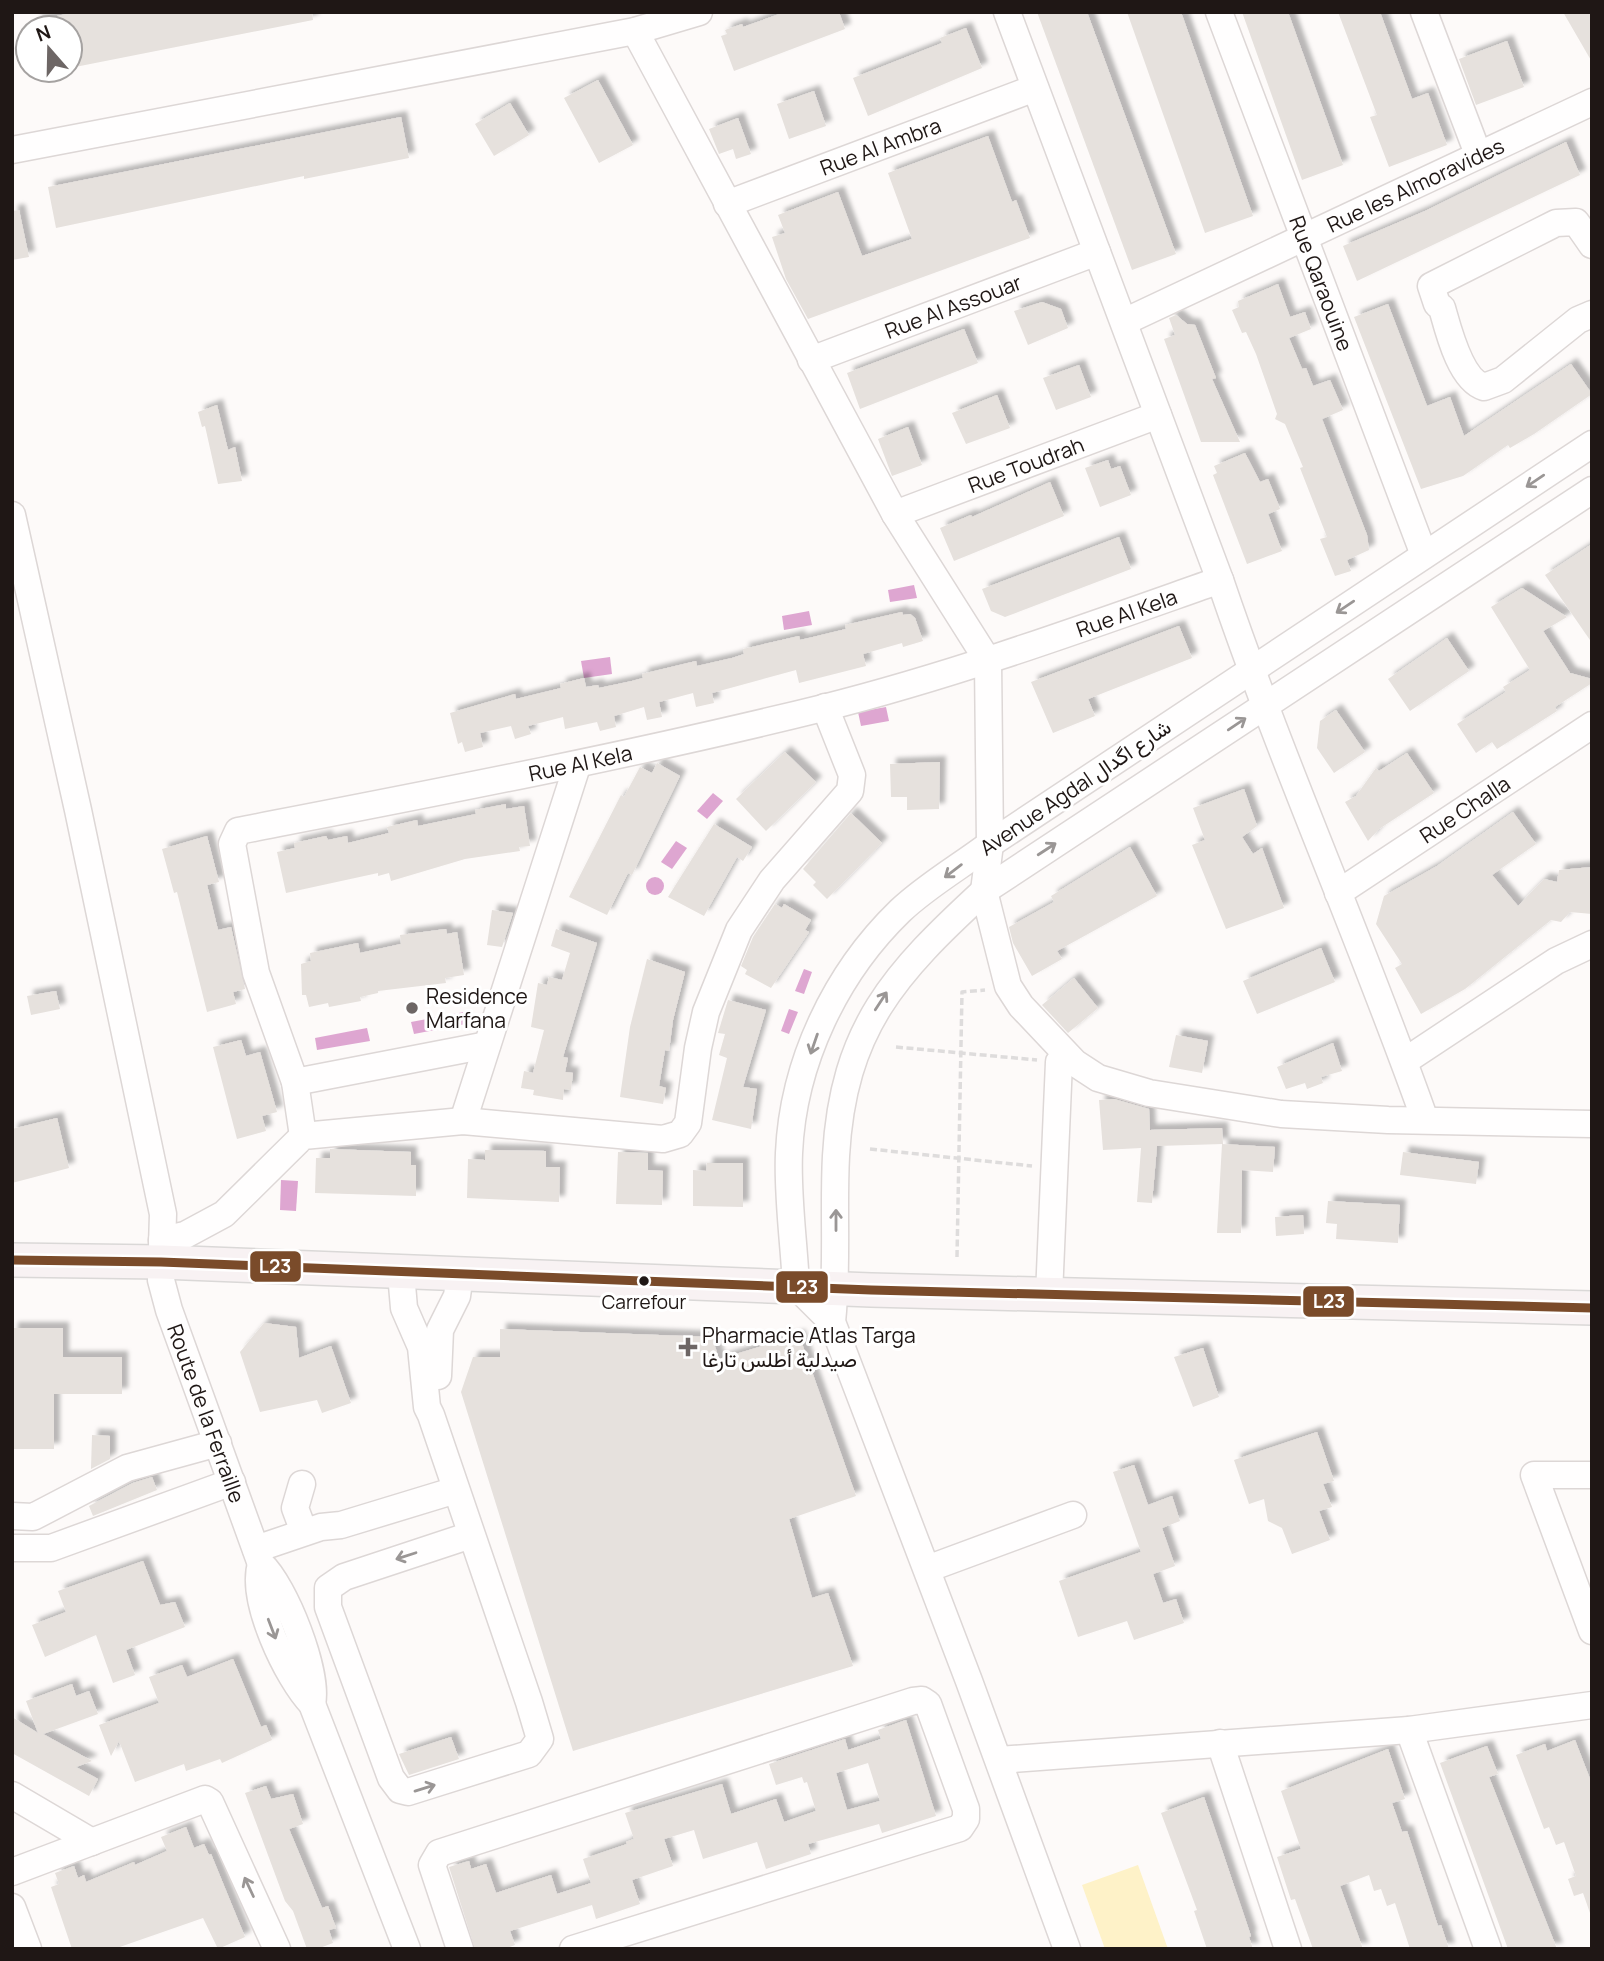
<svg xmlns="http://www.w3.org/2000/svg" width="1604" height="1961" font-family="Manrope,Vazirmatn,sans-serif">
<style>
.green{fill:#fef2c8}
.water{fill:#dea6d1}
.building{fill:#e6e1dd;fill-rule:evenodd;filter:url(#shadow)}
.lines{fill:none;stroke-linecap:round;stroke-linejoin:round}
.minor-casing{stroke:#ddd7d6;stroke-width:29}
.major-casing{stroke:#dad8d7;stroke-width:36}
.path{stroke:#dedcdc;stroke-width:3.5;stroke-dasharray:7 3.5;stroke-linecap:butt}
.minor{stroke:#fffefe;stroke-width:26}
.major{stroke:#f8f2f3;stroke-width:33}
.bus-1-casing{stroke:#fff;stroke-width:14}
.bus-1{stroke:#7a4b2a;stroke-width:9}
.oneway{stroke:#9a9695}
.poi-dot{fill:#6d6665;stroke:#fff;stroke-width:2.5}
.bus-dot{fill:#1f1715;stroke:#fff;stroke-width:2.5}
.labels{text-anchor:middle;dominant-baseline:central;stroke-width:6;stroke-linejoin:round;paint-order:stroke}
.bus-label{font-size:19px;fill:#1f1715;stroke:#fff}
.street-label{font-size:21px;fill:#1f1715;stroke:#fff}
.poi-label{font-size:21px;fill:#1f1715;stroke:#fff;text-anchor:start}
.line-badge{stroke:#fff;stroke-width:2.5}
.badge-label{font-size:19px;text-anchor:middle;font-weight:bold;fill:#fff}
</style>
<defs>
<filter id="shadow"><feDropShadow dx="6" dy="-6" stdDeviation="2" flood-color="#0004"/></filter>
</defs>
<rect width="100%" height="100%" fill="#fdfaf9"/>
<path class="green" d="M1138,1865L1168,1949H1105L1082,1885Z"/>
<g class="water">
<path d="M914,585L917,598L890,602L888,590Z"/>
<path d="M809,611L812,625L784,630L782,616Z"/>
<path d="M610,657L612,674L584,678L581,661Z"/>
<path d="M886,707L889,721L861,726L858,712Z"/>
<path d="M713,793L723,801L707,819L697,811Z"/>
<path d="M676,841L687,848L672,869L661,862Z"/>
<circle cx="655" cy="886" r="9"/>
<path d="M804,969L812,972L804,994L795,991Z"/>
<path d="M789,1009L798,1012L789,1034L781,1031Z"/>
<path d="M464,1012L466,1024L414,1034L411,1022Z"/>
<path d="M367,1028L370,1041L317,1050L315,1038Z"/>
<path d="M281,1180L298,1181L296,1211L280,1210Z"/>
</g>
<g class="building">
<path d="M75,12H312L313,20L70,68V28H36L35,21Z"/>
<path d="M785,12H839L845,29L734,71L721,36L727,34L725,30L742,24L743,27Z"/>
<path d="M1037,12H1087L1176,254L1132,270Z"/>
<path d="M1127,12H1181L1253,216L1205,233Z"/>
<path d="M1242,12H1288L1343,165L1302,180Z"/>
<path d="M1338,12H1380L1412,99L1428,93L1447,145L1389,167L1370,117L1377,115Z"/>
<path d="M1563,12H1592V62Z"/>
<path d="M966,28L982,68L868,116L853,78L942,43L940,38Z"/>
<path d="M1507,41L1524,87L1476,105L1459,59Z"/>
<path d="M598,80L633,145L599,163L564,98Z"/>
<path d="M814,91L826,126L789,139L777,104Z"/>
<path d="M510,103L529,135L494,156L475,124Z"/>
<path d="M401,117L409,158L304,179V176L56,228L48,187Z"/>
<path d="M738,118L751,154L736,159L733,149L719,154L709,129Z"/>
<path d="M988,136L1012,202L1016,200L1030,238L808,319L786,279L772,237L785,233L778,215L838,192L862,256L912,239L888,173Z"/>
<path d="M1566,142L1580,175L1357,281L1343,246L1425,211Z"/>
<path d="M19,210L29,257L12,260V211Z"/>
<path d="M1278,284L1290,317L1305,312L1311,329L1289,338L1302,369L1306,368L1313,386L1330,380L1343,410L1322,419L1367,535L1369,550L1347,560L1351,571L1335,576L1320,539L1327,537L1300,468L1303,467L1285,424L1275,419L1277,414L1256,354L1246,332L1242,333L1232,310L1239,307L1238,301Z"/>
<path d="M1042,302L1061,309L1068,328L1028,345L1014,311Z"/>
<path d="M1388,304L1427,406L1450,397L1464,436L1571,364L1592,394L1534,434L1510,448L1508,445L1463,476L1421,489L1354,317Z"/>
<path d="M1176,315L1187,324L1195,325L1216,378L1212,379L1240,442H1201L1164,339L1175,335L1169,318Z"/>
<path d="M964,329L978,363L860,409L847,373Z"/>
<path d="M1079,365L1091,397L1056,410L1043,378Z"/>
<path d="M997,395L1010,428L966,444L952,413Z"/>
<path d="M217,405L228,450L235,447L242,481L218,484L205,426L202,427L198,412Z"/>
<path d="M908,427L922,465L892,476L878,439Z"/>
<path d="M1245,453L1260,482L1268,479L1277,501L1280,509L1268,514L1282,551L1247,564L1213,475L1217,473L1214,466Z"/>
<path d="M1108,460L1111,469L1120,466L1131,495L1100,507L1085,468Z"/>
<path d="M1050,482L1064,516L954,561L940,528L971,515L972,517Z"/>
<path d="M1119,537L1131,569L1005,617L991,611L982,589Z"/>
<path d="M1592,544V643L1545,575Z"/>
<path d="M1522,588L1567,617L1543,631L1570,673L1592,679V683L1555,707L1557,711L1497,749L1492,742L1476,753L1457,724L1506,692L1503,687L1530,670L1491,607Z"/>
<path d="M902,612L903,615L910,614L915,618L923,641L903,647L902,643L863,654L866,666L799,683L796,670L712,693L714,703L696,707L693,693L659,702L662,717L647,720L644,707L614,716L616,727L600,731L597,722L565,729L563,717L528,726L531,734L515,739L511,726L480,733L483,747L465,752L462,742L458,744L450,713L515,694L516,699L561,688L560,684L584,678L586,687L598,685L599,688L632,681L643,678L642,674L696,661L697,666L732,658L744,654L743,649L799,636L800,640L813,637L846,629L845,625Z"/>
<path d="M1179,626L1192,658L1088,699L1095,716L1053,733L1031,682Z"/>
<path d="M1447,638L1469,671L1410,711L1388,679Z"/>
<path d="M1336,710L1365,752L1334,773L1317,748L1320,721Z"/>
<path d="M785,752L816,782L766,831L736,799Z"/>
<path d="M1407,753L1434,793L1379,829L1368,841L1345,802L1356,796L1376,768L1379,771Z"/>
<path d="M940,762L939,809L907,810V797H891L890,764Z"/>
<path d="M657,763L680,776L632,875L628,873L607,915L569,897L621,795L624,797L640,767L652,773Z"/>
<path d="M1244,789L1257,826L1242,837L1253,854L1262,848L1284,908L1226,929L1192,845L1205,840L1193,808Z"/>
<path d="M506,804V809L524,806L530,846L519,847L520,851L465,859L391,881L389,873L378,876V873L286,893L277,852L295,848L294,843L326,836L328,840L347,836L348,843L389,833L387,827L417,820L418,826L476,814L475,810Z"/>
<path d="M1513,812L1536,844L1492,875L1518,906L1544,879L1557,882L1559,870L1592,867V914L1570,912L1561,922L1551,920L1465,989L1421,1014L1395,968L1402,964L1376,924L1384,896L1437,866Z"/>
<path d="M851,813L882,843L827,899L813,885L816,882L803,869Z"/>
<path d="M714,824L752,847L743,861L737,857L704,916L668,897Z"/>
<path d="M207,836L219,882L207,885L218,930L231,927L245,989L233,992L236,1004L207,1012L177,892L174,893L162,849Z"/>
<path d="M1130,847L1157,896L1057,951L1062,959L1032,976L1013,943L1009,927L1054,902L1051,896Z"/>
<path d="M775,904L782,908L784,904L811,920L805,930L809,932L771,988L745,974L747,970L741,966L753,937Z"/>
<path d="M492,910L513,913L502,947L487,945Z"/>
<path d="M446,929L447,934L457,932L464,975L445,978L446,983L378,991V993L360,997L361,1001L329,1007L328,1003L309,1007L306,995H302L301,964L311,961L310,953L358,943L360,953L401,944L400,935Z"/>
<path d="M556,929L597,943L563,1057L568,1058L565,1072L573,1073L571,1090L564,1089L563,1100L533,1095L534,1090L521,1088L524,1071L533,1073L544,1030L531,1027L538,983L547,985L549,977L562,980L570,953L551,946Z"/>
<path d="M1321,948L1335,982L1257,1014L1243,981Z"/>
<path d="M647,959L685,972L673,1020L669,1051L665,1050L659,1086L666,1088L663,1104L620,1097L630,1027Z"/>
<path d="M1074,978L1098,1008L1068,1033L1042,1005Z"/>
<path d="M56,991L60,1009L31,1015L27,996Z"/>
<path d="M728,1000L766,1010L743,1087L757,1089L751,1129L712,1120L727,1058L719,1055L725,1034L718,1033Z"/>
<path d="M1176,1035L1208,1041L1202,1073L1169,1067Z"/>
<path d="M241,1040L246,1056L260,1052L277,1112L262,1116L266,1131L237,1139L213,1047Z"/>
<path d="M1333,1043L1342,1071L1321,1077L1323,1083L1307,1089L1305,1083L1286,1089L1277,1067Z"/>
<path d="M1114,1099L1149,1109L1150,1130L1222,1128L1223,1144L1157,1146L1152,1203L1137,1202L1141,1148L1103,1150L1099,1100Z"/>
<path d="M57,1118L69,1168L12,1183V1129Z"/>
<path d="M1222,1144L1275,1147L1273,1172L1242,1170L1241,1233H1217Z"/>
<path d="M330,1149L411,1152V1165H416V1196L315,1193L316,1158H330Z"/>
<path d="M485,1150L546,1151V1167H560L559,1202L467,1198L468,1159L485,1160Z"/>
<path d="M618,1152L648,1153V1170L663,1171L662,1205L616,1204Z"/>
<path d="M1403,1152L1479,1162L1476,1184L1400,1175Z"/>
<path d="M707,1163H743V1207L693,1206V1170L706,1171Z"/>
<path d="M1328,1201L1400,1205L1398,1243L1336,1239L1337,1224L1326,1223Z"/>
<path d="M1303,1215L1304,1234L1276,1236L1275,1217Z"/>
<path d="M264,1323L296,1327L299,1358L331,1346L351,1403L322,1413L317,1400L260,1412L240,1352Z"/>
<path d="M12,1328H63V1357H122V1394H54V1449H12Z"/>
<path d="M500,1329L712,1337L719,1359L799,1335L856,1496L789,1519L812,1598L828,1593L853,1666L573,1751L461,1392L473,1357H500Z"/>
<path d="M1203,1348L1219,1397L1193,1407L1174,1357Z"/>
<path d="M1317,1432L1334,1481L1323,1484L1332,1507L1319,1511L1330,1540L1292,1554L1282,1528L1268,1521L1264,1499L1249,1504L1234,1460Z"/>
<path d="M92,1435L110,1436V1459L91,1469Z"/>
<path d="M1134,1465L1148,1505L1172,1496L1180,1521L1162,1528L1175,1566L1153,1574L1163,1603L1176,1599L1184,1623L1134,1640L1127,1621L1078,1637L1059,1581L1141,1552L1113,1472Z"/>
<path d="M152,1477L157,1490L93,1516L89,1506L133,1483Z"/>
<path d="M143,1561L160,1605L175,1602L185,1627L126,1650L135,1675L113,1683L96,1635L45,1657L32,1625L66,1612L58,1591Z"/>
<path d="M233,1659L261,1727L266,1725L272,1740L222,1763L220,1759L186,1771L184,1764L135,1782L119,1741L111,1756L99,1725L159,1703L149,1677L182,1665L187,1677Z"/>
<path d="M72,1684L76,1696L89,1691L98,1714L43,1734L92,1761L76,1767L98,1779L89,1796L12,1753V1717L38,1733L26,1701Z"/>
<path d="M906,1720L936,1816L882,1833L879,1824L808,1844L811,1854L766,1869L757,1842L703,1859L694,1830L664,1839L673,1866L632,1880L640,1904L596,1919L592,1905L510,1931L515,1945L504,1949H475L449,1867L469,1861L471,1869L486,1864L496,1893L551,1875L557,1894L591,1883L583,1859L627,1844L626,1842L634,1839L625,1813L722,1784L731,1814L776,1799L784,1822L816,1811L807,1782L804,1783L802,1777L776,1785L769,1764L845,1739L848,1750L881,1739L878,1730ZM868,1763L880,1801L847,1810L836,1773Z"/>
<path d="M451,1737L459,1759L409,1775L399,1754Z"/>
<path d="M1575,1740L1592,1784L1590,1913L1583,1893L1574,1896L1568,1879L1576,1876L1564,1842L1556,1845L1549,1827L1544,1829L1516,1755L1545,1744L1547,1751Z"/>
<path d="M1487,1746L1498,1774L1489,1777L1557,1949H1508L1440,1763Z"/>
<path d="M1388,1749L1405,1799L1392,1803L1402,1832L1407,1831L1438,1926L1441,1925L1449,1949H1410L1395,1903L1387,1906L1381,1889L1374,1891L1369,1875L1340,1886L1363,1949H1313L1295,1899L1291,1900L1277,1857L1301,1849L1281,1791Z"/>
<path d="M266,1786L271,1799L293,1794L303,1824L289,1829L322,1908L328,1906L336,1928L329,1930L333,1943L317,1949H307L293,1911L285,1901L245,1793Z"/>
<path d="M1204,1797L1251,1936L1249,1937L1253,1949H1207L1194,1911L1197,1910L1161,1813Z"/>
<path d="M186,1827L194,1848L204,1844L209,1855L211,1854L245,1937L218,1949L203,1918L114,1949H72L51,1887L59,1884L55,1873L74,1866L78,1878L84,1875L86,1882L134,1862L135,1865L167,1851L161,1837Z"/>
</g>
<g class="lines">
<g class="minor-casing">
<g id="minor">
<path d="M1007,12L1220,580C1282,763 1361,939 1425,1120"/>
<path id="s1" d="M1219,12L1424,555"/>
<path d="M1424,12L1478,154"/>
<path d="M635,31L895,514L988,661L990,844L984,891L1008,986L1021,1006L1075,1063L1098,1078L1149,1093L1281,1114L1388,1120L1592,1124"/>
<path d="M12,150L635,31L699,12"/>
<path id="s2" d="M727,204L1035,88"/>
<path d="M1592,245L1576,222L1556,223L1431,286L1437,304L1442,308C1448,329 1460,380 1484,387L1503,380L1578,320L1592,314"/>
<path id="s3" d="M1124,322L1592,102"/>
<path id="s4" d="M811,360L1097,252"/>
<path id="s5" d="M895,514L1158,415"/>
<path id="s6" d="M12,515L78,810L163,1214L161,1280L169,1310L261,1564C285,1586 319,1673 312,1704"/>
<path id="s7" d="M1338,893L1592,725"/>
<path d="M1405,1061L1556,961L1592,944"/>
<path d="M295,1082L487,1045"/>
<path d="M463,1121L577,766"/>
<path id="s8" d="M303,1136L295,1082L256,973L232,844L238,831C434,793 629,756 823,708C958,674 1089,626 1220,580"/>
<path d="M162,1240L185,1235L224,1214L303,1136L463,1121L663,1139L680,1134L688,1123L698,1048L706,1012L739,930L772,880L850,791L852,775L825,707"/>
<path d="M401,1273L404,1308L421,1347L427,1407L431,1415L529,1702L540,1739L529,1754L408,1792L400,1790L391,1778L328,1607V1588L344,1577L471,1535"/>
<path d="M1049,1295L1059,1062"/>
<path d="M832,1322L796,1286C794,1242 787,1196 789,1153C793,1062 836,973 900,911C926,886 961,866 990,844L1592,444"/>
<path d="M438,1376L440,1330L457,1296L460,1274"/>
<path d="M1592,1475H1534L1592,1631"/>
<path d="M302,1484L295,1508L304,1532"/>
<path d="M12,1516L33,1517L127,1468L218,1443"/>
<path d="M12,1548H51L232,1482"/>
<path d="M256,1549L321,1527L341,1525L456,1490"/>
<path d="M261,1564C250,1600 287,1678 312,1704L407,1949"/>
<path d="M927,1569L1073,1515"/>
<path d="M1409,1730L1488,1949"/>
<path d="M1220,1743L1288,1949"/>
<path d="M999,1760L1409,1730L1592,1705"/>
<path d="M12,1795L92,1842"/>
<path d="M12,1872L205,1799L210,1802L277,1949"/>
<path d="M12,1907L28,1949"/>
<path d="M460,1949L432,1865L439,1853L913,1701L922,1700L928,1704L966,1809V1819L960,1828L573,1949"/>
<path d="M1067,1949L969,1681L832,1322C838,1267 833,1212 836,1156C843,1028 895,973 984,891L1592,490"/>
</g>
</g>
<g class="major-casing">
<path id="major" d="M12,1260L161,1262L871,1290L1592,1308"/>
</g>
<g class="path">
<path d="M896,1047L1037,1060"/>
<path d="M870,1149L1032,1166"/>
<path d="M957,1257L962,992L985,990"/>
</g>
<use href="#minor" class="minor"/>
<use href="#major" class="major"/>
<g class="bus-1-casing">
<path id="bus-1" d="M12,1260L161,1262L871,1290L1592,1308"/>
</g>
<use href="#bus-1" class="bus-1"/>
</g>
<defs><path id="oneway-shaft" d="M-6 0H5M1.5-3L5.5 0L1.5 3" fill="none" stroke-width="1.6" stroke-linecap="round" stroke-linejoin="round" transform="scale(1.75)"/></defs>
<g class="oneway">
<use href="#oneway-shaft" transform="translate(1535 481) rotate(146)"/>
<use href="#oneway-shaft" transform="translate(1345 607) rotate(146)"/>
<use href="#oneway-shaft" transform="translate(1237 724) rotate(-34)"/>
<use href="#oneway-shaft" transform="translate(1047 849) rotate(-33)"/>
<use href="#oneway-shaft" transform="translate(953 871) rotate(143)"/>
<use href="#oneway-shaft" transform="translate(881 1001) rotate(-57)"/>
<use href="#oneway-shaft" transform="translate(814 1044) rotate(109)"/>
<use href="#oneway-shaft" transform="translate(836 1220) rotate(-90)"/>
<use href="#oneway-shaft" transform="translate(406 1556) rotate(162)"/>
<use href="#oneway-shaft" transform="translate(272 1629) rotate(69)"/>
<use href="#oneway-shaft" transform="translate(425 1788) rotate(-17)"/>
<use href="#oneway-shaft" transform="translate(249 1887) rotate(-115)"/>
</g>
<g class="poi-dot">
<circle cx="412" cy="1008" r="7"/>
<path d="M684.5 1336.5h7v7h7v7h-7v7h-7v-7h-7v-7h7z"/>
</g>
<circle class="bus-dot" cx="644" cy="1281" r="6"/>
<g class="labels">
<g class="bus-label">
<text x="644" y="1302">Carrefour</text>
</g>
<g class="street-label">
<text stroke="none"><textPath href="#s2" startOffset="164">Rue Al Ambra</textPath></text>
<text stroke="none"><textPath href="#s3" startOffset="322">Rue les Almoravides</textPath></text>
<text stroke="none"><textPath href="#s1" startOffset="290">Rue Qaraouine</textPath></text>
<text stroke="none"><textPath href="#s4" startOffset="152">Rue Al Assouar</textPath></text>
<text stroke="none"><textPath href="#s5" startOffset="140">Rue Toudrah</textPath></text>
<text stroke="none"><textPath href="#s8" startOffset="1232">Rue Al Kela</textPath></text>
<text stroke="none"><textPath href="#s8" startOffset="665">Rue Al Kela</textPath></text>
<text transform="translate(1075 787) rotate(-34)">Avenue Agdal شارع اگدال</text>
<text stroke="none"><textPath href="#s7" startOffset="152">Rue Challa</textPath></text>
<text stroke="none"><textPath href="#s6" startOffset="922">Route de la Ferraille</textPath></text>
</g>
<g class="poi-label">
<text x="426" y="996">Residence<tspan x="426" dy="24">Marfana</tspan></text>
<text x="702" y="1335">Pharmacie Atlas Targa<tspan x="702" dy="24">صيدلية أطلس تارغا</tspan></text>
</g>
</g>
<g class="line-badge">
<rect x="249" y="1250" width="53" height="33" rx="7" fill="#7a4b2a"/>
<rect x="775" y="1270" width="54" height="34" rx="7" fill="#7a4b2a"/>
<rect x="1302" y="1285" width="53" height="33" rx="7" fill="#7a4b2a"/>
</g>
<g class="badge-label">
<text x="275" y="1273">L23</text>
<text x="802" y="1294">L23</text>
<text x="1329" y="1308">L23</text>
</g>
<rect width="1604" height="1961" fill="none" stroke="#1f1715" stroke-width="28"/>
<g transform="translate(49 49) rotate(340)"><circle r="33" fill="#ffffff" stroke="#a5a2a1" stroke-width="2"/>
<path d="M0-5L12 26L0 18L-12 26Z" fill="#6d6665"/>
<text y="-10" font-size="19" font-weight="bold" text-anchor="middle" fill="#1f1715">N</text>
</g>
</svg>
